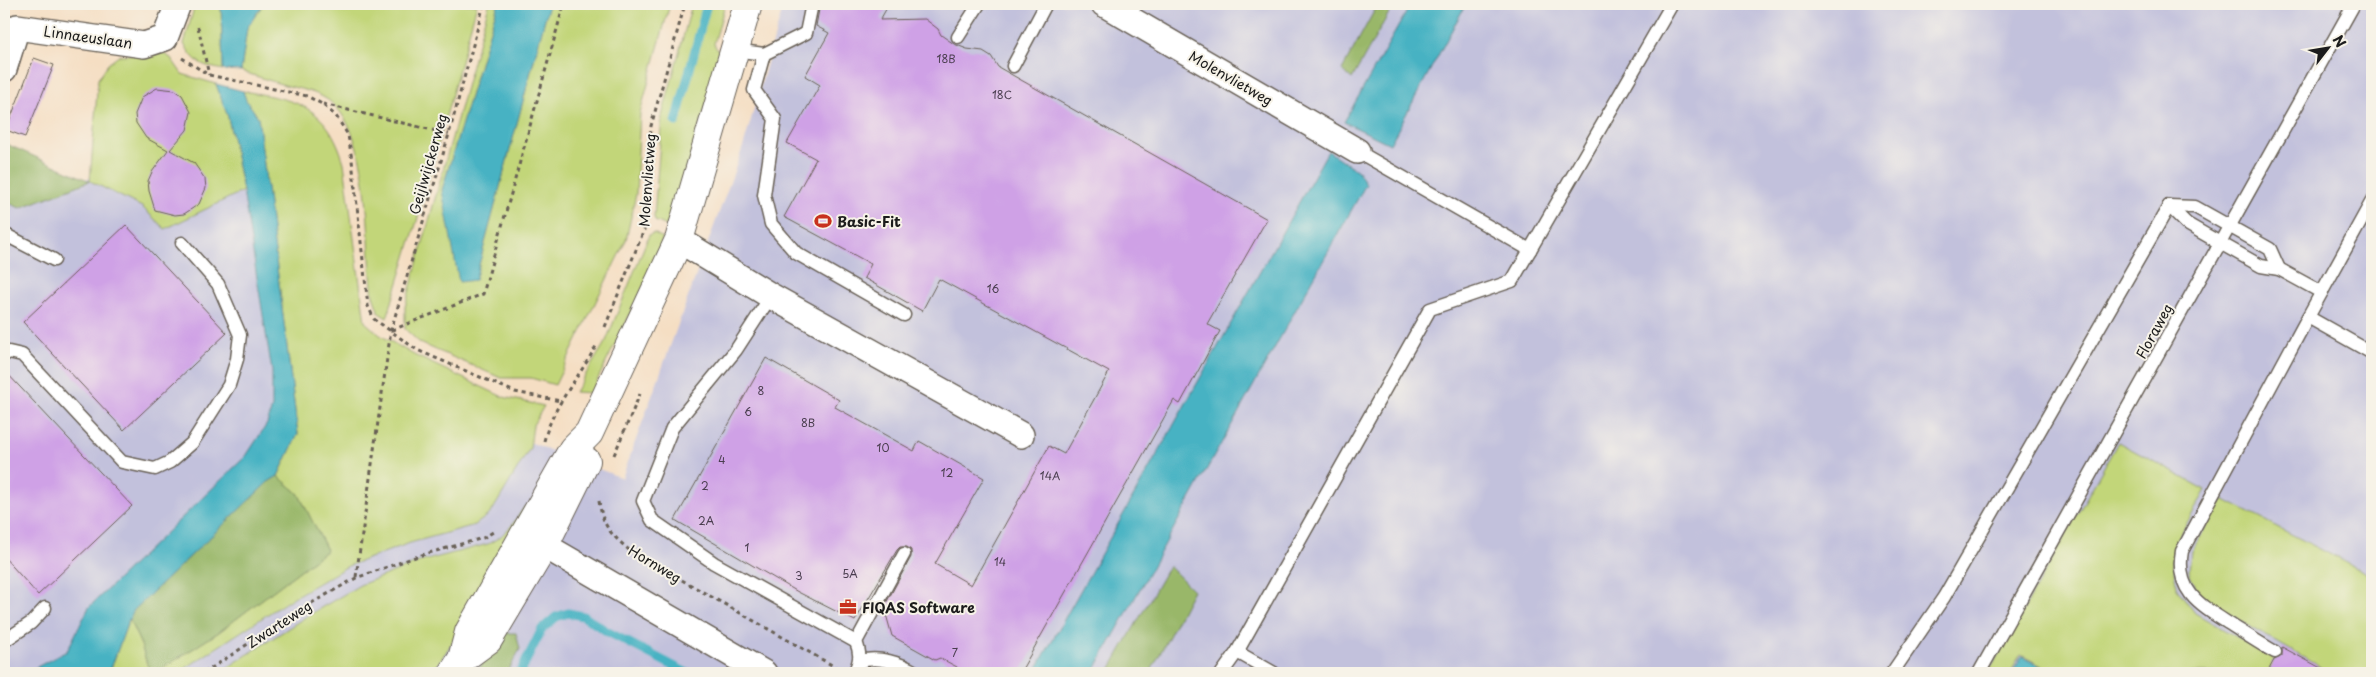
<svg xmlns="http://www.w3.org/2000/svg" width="2376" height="677" font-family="'Playpen Sans',sans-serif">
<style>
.industrial{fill:#c2c1dc}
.green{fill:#c2d679;stroke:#6f794a}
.forest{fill:#99b769;stroke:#5a6a42}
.water{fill:#46b2c3;stroke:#316770}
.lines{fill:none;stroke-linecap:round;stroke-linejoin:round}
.stream{stroke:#46b2c3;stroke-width:9}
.building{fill:#cfa1e6}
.service-casing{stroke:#686056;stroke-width:15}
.minor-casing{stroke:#686056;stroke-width:28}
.tertiary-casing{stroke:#686056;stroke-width:30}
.path{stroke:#686056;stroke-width:3;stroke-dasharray:4 4;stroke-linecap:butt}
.service{stroke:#fff;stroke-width:12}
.minor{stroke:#fff;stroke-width:25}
.tertiary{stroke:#fff;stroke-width:28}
.labels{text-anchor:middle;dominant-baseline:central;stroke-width:4;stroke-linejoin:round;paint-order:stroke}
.number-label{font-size:11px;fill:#493d4e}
.street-label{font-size:14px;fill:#1c1c1c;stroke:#f7f3e8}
.poi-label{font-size:14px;font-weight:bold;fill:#1c1c1c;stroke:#f7f3e8;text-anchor:start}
</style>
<rect width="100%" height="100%" fill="#f7f3e8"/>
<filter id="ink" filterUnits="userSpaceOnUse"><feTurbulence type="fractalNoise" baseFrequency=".02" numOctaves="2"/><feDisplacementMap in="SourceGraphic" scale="10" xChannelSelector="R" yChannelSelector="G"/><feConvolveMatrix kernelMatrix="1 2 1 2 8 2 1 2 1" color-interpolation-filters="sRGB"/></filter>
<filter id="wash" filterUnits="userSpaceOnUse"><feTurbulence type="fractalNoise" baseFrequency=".0096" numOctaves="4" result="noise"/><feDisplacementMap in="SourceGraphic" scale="20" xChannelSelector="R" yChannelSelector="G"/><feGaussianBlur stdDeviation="1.12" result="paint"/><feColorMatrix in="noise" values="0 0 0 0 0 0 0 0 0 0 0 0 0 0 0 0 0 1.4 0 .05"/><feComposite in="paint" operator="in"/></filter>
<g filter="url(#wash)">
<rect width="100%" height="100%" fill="#f5dec3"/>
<path class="industrial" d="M784,4H2372V673H4V170L39,186L237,154L278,405L506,433L622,478L744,144Z"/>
<g class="green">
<path d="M195,4H221L223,70C201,65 196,64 184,44Z"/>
<path d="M263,4H477L417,221L387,318L379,313L373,296C366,243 374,133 328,100C313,90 298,89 281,84C268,80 255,76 241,71L247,28Z"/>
<path d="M489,4H498L442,190L475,280L549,4H670L640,113L636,194L626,240L555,385L531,378H501L420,343L405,329V307Z"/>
<path d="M692,4H725L714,44L720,54L683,188L667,226L655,221L654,217L662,116Z"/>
<path d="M163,53L171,58L182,74L216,84L228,117L243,191L165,229L142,207L90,181L98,79L108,64L120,55Z"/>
<path d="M243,91C297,100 327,105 344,163L365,322L380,335L414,355L503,397L544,406L533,425L530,448L491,513L475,525L410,543L348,566L294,597L178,673H155L219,632L327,550L298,493L278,476L298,434L258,117L246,100Z"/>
<path d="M654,233L663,238L643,288L591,393L575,392L606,341L649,235Z"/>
<path d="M2118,442L2206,490L2176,542L2172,561L2177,588L2195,613L2275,659L2267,673H2055L2021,655L2010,673H1988Z"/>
<path d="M2223,499L2372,576V673H2330L2201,598L2189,572L2191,551Z"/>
<path d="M525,506L530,509L465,623L436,667L428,673H219L307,616L360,585L419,562L488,544L500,537L512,525Z"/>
<path d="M129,619L141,645L150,673H104L110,671Z"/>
</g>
<g class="forest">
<path d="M1378,4H1394L1352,79L1342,70Z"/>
<path d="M4,143L90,181L20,208L4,201Z"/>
<path d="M278,476L298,493L327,550L219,632L155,673H150L141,645L129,619L134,610L268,482Z"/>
<path d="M1169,566L1193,590L1150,673H1108Z"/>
<path d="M503,633H516L520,649L507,673H476Z"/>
</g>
<g class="water">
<path d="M221,4H263L247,28L241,71L223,70Z"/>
<path d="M498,4H549L475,280L459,282L442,190Z"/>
<path d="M1411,4H1466L1390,144L1344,122Z"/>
<path d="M216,84L243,91L246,100L258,117L298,434L278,476L268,482L134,610L129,619L110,671L104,673H29L35,668L67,651L89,607L246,456L267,424L272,407V371L243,191L228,117Z"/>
<path d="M1328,151L1358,171L1366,184L1093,673H1034Z"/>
<path d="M2022,657L2053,673H2012Z"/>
</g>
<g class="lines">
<g class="stream">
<path d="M676,122L707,4"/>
<path d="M520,673L542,629L556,617L568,613L583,616L608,632L687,673"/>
</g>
</g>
<g id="blocks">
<g class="building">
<path d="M820,4H889L880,20L925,19L938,29L941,35L954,44L967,49L983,51L991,56L998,67L1267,219L1207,324L1220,331L1180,404L1174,400L1020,673H958L957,667L940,658L935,660L892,636L884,607L911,557V550L907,547H900L897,550L855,621L798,592L675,520L766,358L839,400L835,407L914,451L919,441L984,478L935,564L971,585L1049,446L1064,454L1109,372L939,279L922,311L864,278L871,264L784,217L816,159L787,143L820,85L805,76L829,33L816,26Z"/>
<path d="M34,58L54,65L25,137L6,130Z"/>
<path d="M157,88L175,90L182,95L191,112L187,130L170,150L194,163L205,179L206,188L199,204L184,214L175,215L155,210L149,191L148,181L152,172L168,150L146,138L136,123L135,114L142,97Z"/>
<path d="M126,225L227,333L124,430L23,322Z"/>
<path d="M4,370L132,506L38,595L4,557Z"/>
<path d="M2282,647L2330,673H2267L2274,660L2282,656Z"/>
</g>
</g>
</g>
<g filter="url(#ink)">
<use href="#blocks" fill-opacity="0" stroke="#686056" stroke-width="1"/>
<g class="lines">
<g class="service-casing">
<g id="service">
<path d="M812,4L806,33L764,54L754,90L775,119L764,195L771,224L796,253L904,315"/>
<path d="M1128,18L1136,4"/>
<path d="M958,37L979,4"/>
<path d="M734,50L764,54"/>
<path d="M1013,66L1046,4"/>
<path d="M1357,151L1530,250"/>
<path d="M2372,201L2308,317L2372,353"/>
<path d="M2169,206L2187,224L2220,243L2261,266L2279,269L2321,292"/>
<path d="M2169,206L2195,207L2270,249L2279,269"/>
<path d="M4,234L54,260"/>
<path d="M771,296L736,350L672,428L643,501L652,520L714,563L856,642C861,654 860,661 854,673"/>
<path d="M4,355L9,352L22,355L122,462L155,469L170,462L192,443L229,385L237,359L240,335L218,284L182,243"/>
<path d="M4,641L31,623L45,608"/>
<path d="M856,642L904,554"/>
<path d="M2275,652C2259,643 2244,633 2228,623C2198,604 2175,590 2182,551L2308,317"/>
<path d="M859,662C877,655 901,663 917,673"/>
<path d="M1222,673L1237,652"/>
<path d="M1274,673L1237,652L1430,309L1512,281L1672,4"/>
<path d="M1892,673L1944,597L2169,206"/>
<path d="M1979,673L2354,4"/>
</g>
</g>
<g class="minor-casing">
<g id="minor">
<path d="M1104,4L1357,151"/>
<path d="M4,69L17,27L144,45L165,38L178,4"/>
<path d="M679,240L771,296L1021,435"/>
<path d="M528,536L764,673"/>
</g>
</g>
<g class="tertiary-casing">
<g id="tertiary">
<path d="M462,659L488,640L544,546L586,461"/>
<path d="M453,673L462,659L469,632L573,449L589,433L679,240L748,4"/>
</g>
</g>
<g class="path">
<path d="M198,27L209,75"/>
<path d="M182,58L209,75L307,96L322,104L336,116L348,135L352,160L368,306L374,319L417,350L515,392L560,401"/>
<path d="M323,104L449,134"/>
<path d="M605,327L646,225L651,126L685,4"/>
<path d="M392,330L483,294L564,4"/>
<path d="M544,441C553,405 579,378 596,346"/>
<path d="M614,455L640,394"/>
<path d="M599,501C603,527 610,533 629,550L837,668"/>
<path d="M356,577L391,330L449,134L484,4"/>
<path d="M204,673L301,609L356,578L418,556L483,538L493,532"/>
</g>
<use href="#service" class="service"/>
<use href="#minor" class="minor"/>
<use href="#tertiary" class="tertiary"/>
</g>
</g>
<defs>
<g id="stadium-bare" transform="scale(1.35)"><path d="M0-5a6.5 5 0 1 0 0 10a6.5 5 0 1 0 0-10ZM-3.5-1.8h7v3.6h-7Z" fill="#c8321e" stroke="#f7f3e8" stroke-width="2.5" paint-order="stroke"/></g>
<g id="office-bare" transform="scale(1.35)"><path d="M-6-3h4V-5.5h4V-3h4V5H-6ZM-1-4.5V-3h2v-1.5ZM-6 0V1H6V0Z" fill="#c8321e" stroke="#f7f3e8" stroke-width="2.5" paint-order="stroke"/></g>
</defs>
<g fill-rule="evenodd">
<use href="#stadium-bare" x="823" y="221"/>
<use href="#office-bare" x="848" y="607"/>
</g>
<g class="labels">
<g class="number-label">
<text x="946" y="58">18B</text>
<text x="1002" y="94">18C</text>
<text x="993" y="288">16</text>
<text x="761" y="390">8</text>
<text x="748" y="411">6</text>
<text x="808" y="422">8B</text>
<text x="883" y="447">10</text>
<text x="722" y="459">4</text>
<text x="947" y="472">12</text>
<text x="1050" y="475">14A</text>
<text x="705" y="485">2</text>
<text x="706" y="520">2A</text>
<text x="747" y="547">1</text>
<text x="1000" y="561">14</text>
<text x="850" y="573">5A</text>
<text x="799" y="575">3</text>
<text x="955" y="652">7</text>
</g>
<g class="street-label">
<text transform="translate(88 37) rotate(8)">Linnaeuslaan</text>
<text transform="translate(1231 78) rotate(30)">Molenvlietweg</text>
<text transform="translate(428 164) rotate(-74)">Geijlwijckerweg</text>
<text transform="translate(647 180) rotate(-86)">Molenvlietweg</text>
<text transform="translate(2154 331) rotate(-61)">Floraweg</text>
<text transform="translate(655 564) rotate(31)">Hornweg</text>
<text transform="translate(279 624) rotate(-33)">Zwarteweg</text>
</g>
<g class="poi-label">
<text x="837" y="221">Basic-Fit</text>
<text x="862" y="607">FIQAS Software</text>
</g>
</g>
<rect width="2376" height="677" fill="none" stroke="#f7f3e8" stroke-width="20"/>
<g transform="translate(2328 48) rotate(59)" stroke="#f7f3e8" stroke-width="4" paint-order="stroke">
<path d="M0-4L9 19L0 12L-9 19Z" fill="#1c1c1c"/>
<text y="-8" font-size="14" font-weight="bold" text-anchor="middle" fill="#1c1c1c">N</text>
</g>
</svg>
